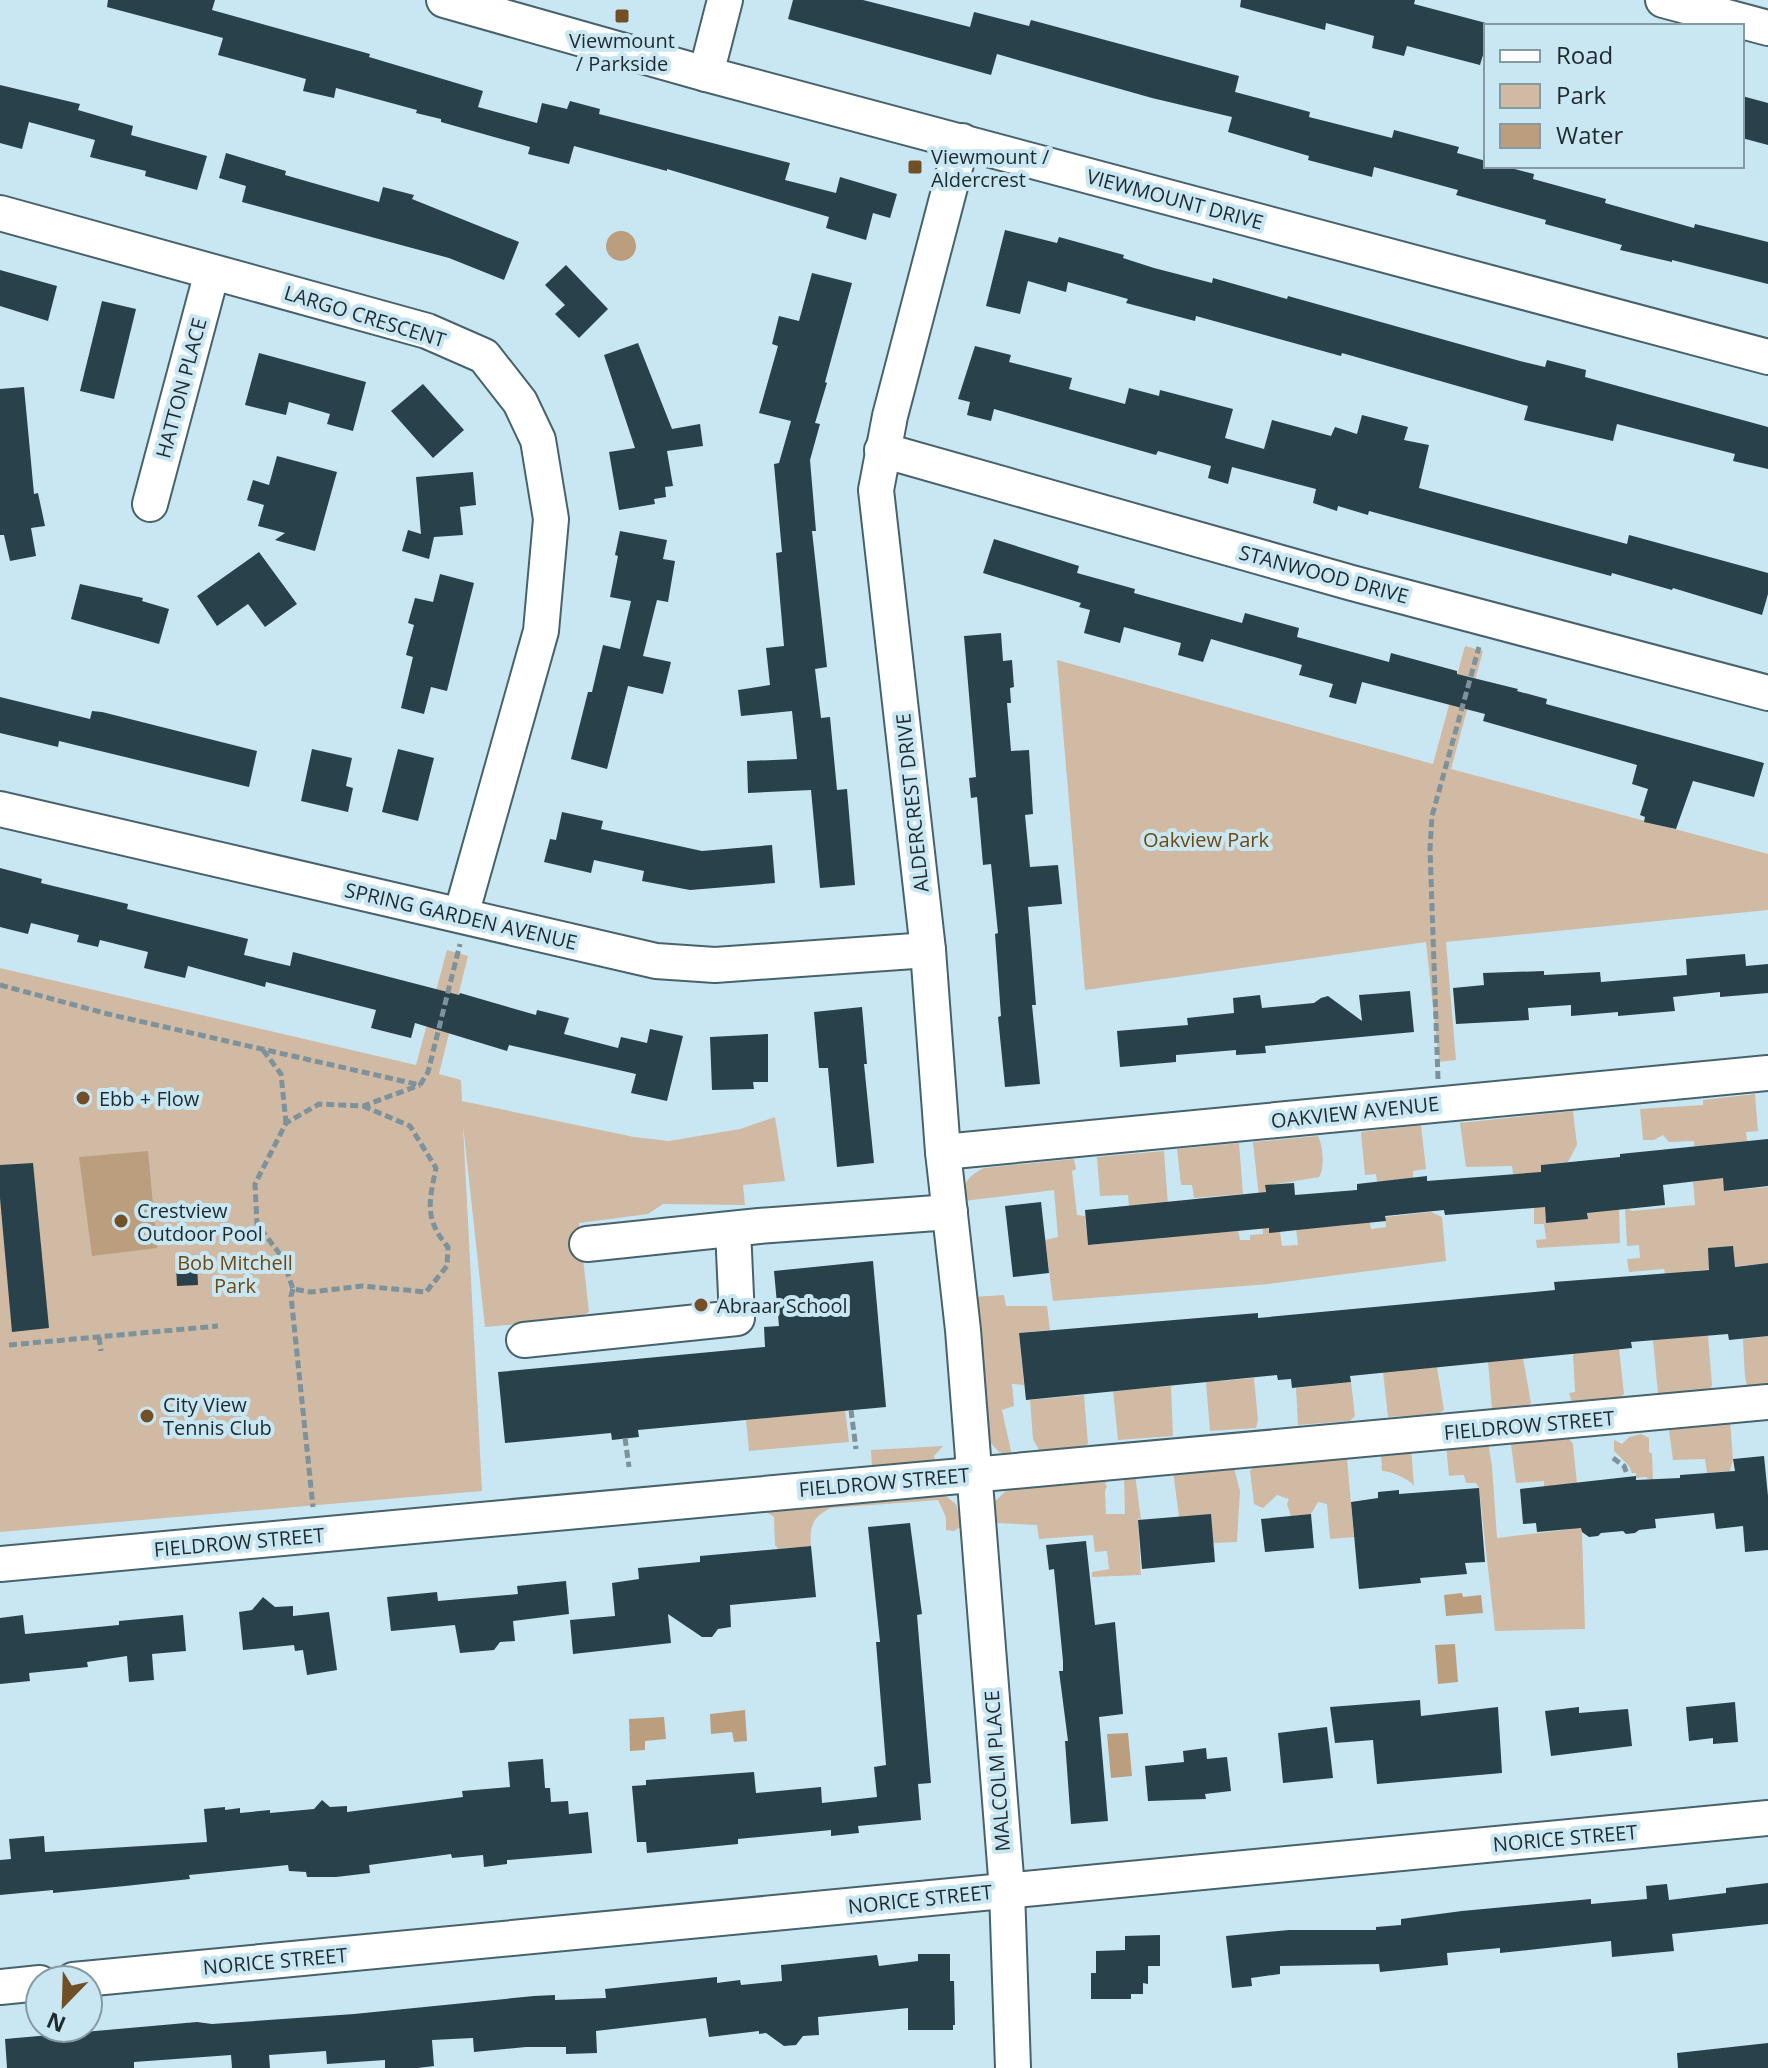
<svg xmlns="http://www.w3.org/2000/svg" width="1768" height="2068" font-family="'Open Sans',sans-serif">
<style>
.green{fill:#d0baa4}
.water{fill:#bb9e7d}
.building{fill:#28414b}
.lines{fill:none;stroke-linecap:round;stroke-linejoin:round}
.minor-casing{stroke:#48626c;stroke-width:38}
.path{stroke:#7d929b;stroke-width:5;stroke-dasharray:8 4;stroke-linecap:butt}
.minor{stroke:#fff;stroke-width:34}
.poi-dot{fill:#715027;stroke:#c9e7f3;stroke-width:3}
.labels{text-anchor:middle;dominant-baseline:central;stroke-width:8;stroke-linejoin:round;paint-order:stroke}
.poi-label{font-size:20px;fill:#1f2a2e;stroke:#c9e7f3;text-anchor:start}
.street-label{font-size:20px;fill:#1f2a2e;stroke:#c9e7f3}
.park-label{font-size:20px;fill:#704810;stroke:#c9e7f3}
</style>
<rect width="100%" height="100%" fill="#c9e7f3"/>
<g class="green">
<path d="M1465,646L1483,651L1451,769L1768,854V910L1446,942L1456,1060L1439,1062L1426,942L1085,990L1057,660L1433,764Z"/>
<path d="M447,950L468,956L439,1074L461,1080L462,1101L634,1137L669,1141L740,1129L775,1117L785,1181L743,1185L745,1205L663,1204L648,1214L579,1223L589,1312L576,1319L485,1327L463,1125L482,1491L0,1532V968L416,1065Z"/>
<path d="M1755,1094L1758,1131L1746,1132L1747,1141L1720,1144L1725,1191L1768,1187V1263L1665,1274L1664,1269L1629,1272L1627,1259L1640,1258L1639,1245L1627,1246L1625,1209H1630L1631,1211L1695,1205L1693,1182L1698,1181L1694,1141L1669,1142L1663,1135L1654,1140H1643L1640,1109L1703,1105V1100Z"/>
<path d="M1573,1111L1577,1145L1568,1162L1541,1165L1546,1223L1587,1219L1588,1209L1619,1208L1620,1243L1537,1248L1536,1240L1546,1239L1544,1224H1534V1205L1518,1174H1513L1512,1166L1466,1167L1460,1123Z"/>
<path d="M1421,1125L1426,1169L1413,1171V1178L1377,1182L1376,1174L1365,1175L1361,1132Z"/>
<path d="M1318,1136C1323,1146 1325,1168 1319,1177L1265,1186L1269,1232H1280L1282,1246L1298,1245L1296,1229L1350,1225L1369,1218L1371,1229L1386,1227L1385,1217L1431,1212L1442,1217L1446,1261L1269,1284L1053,1301L1045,1240L1058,1237L1054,1190L964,1201C962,1183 969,1175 984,1168L1074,1159L1076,1169L1072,1171L1077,1215L1085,1216L1088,1245L1162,1238L1129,1206L1128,1195L1100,1196L1097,1157L1164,1151L1168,1205L1238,1230L1240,1240H1250V1235L1263,1234L1253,1142Z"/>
<path d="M1239,1143L1243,1194L1194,1198L1192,1185H1181L1177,1149Z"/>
<path d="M1004,1295L1006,1306H1047L1050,1330L1019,1333L1024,1385L1012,1384L1014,1406L1002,1410L1012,1456L999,1452L986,1438L972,1297Z"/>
<path d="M1708,1335L1712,1385L1710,1391L1658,1394L1653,1340Z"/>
<path d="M1768,1336V1386L1748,1388L1745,1378L1743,1339Z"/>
<path d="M1619,1349L1624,1394L1620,1398L1572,1402L1569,1393L1575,1392L1573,1353Z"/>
<path d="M1523,1358L1531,1403L1529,1406L1492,1409L1488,1362Z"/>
<path d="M1437,1367L1444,1410L1438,1414L1388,1417L1383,1372Z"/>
<path d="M1254,1378L1258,1420L1256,1428L1210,1431L1206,1382Z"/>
<path d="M1351,1382L1355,1416L1350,1421L1298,1425L1296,1388Z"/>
<path d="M1171,1386L1173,1436L1118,1440L1113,1391Z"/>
<path d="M1084,1395L1088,1444L1082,1447L1039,1450L1033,1439L1030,1400Z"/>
<path d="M845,1410L849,1442L749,1451L746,1420Z"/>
<path d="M1730,1421L1733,1459L1730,1471L1707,1473L1705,1459L1673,1460L1669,1431L1673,1426Z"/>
<path d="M1641,1434L1649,1438V1452L1652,1454L1653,1481L1645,1477L1636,1478V1473H1632L1629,1466L1614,1451V1440L1622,1444L1629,1437Z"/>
<path d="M1567,1436L1573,1444L1582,1534L1585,1629L1495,1631L1479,1488L1476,1483H1466L1464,1475L1449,1476L1446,1445L1488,1442L1492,1466L1497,1538L1572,1529L1571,1520L1544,1487V1481L1516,1483L1511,1444Z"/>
<path d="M943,1446L934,1456L936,1463L872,1468L871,1450Z"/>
<path d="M1411,1448L1414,1486C1410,1479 1390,1471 1382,1471L1381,1451Z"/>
<path d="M1349,1456L1347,1459L1354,1537L1330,1539L1327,1504L1318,1502L1311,1514L1291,1516L1287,1504L1289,1499L1277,1495L1263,1508L1254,1504L1250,1471L1254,1466Z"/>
<path d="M1234,1468L1240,1491L1237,1542L1213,1543L1179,1517L1173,1471Z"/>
<path d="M1135,1474L1141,1520L1138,1518L1141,1575L1092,1577V1572L1109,1569L1107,1551L1095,1552L1093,1535L1039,1539L1037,1525L995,1523L992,1504L1009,1488L1071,1482L1073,1485L1105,1478L1107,1481L1105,1484L1107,1486L1105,1491L1106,1514H1125L1124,1475Z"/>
<path d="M942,1493L956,1504L962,1526L954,1531L946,1530V1517L938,1500L831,1508C813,1516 809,1527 811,1546L778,1549L775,1545L774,1517L767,1512L769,1508Z"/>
</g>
<g class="water">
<circle cx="621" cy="246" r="15"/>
<path d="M148,1151L157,1248L92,1256L79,1157Z"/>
<path d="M1462,1593L1463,1597L1481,1595L1483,1613L1446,1616L1444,1595Z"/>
<path d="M1455,1644L1458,1682L1438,1684L1435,1645Z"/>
<path d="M745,1710L747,1741L734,1742L732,1732L711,1734L710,1714Z"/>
<path d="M664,1717L666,1739L645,1741V1750L630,1751L629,1719Z"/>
<path d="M1128,1733L1132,1776L1111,1778L1107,1734Z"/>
</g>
<g class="building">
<path d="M108,0H215L212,10L370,54L369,57L483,91L478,107L537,123L542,103L567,109L570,101L600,109L599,114L790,163L785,180L836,193L840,177L897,194L890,218L873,213L866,240L826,228L829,217L667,169V171L574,146L569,164L528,154L530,147L441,122V119L416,113L417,110L336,88L334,98L303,91L306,79L218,55L223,38L107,7Z"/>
<path d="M793,0H863L970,27L974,12L1029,26L1031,20L1239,76L1235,92L1310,112L1309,117L1392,138L1394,130L1459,147L1457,153L1486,161V166H1503L1534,174L1533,179L1606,199L1605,203L1694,228L1695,224L1768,242V284L1672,260V262L1620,250L1622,245L1545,224L1546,220L1456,195L1458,190L1374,167L1372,177L1308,160L1309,156L1228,132L1232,117L1152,98L997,54L991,75L788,19Z"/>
<path d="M1241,0H1415L1414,4L1486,23V45L1480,65L1407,46L1404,56L1372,48L1374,36L1326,23L1325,30L1240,7Z"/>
<path d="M0,85L80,104L78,110L133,126L131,135L207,156L197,190L145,176L146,171L90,157L95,140L29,122L22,149L0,143Z"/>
<path d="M1742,96L1768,103V145L1742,138Z"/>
<path d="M226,153L286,171L285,175L379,202L383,187L414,195L412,199L519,242L504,280L449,258L242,202L246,186L219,178Z"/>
<path d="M1005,230L1057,243L1059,237L1124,255L1123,258L1154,268L1212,283L1213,278L1287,299L1288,296L1520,361L1545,367L1547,360L1586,370L1585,377L1768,427V469L1733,461L1735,454L1617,424L1613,441L1524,420L1528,406L1342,353L1341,356L1196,316L1195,321L1126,303L1128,299L1068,282L1066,292L1028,281L1020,314L986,306Z"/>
<path d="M566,265L608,309L579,338L555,314L565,305L545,285Z"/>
<path d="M0,270L57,286L48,321L0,306Z"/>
<path d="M812,273L852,283L825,382L827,383L815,423L820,424L810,460L816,531H812L827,667L815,669L821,718L830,717L837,790L847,789L855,885L820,888L811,790L748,793L747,761L797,759L792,711L741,716L738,690L770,685L766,648L784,646L776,553L782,552L774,464L779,463L791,421L759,413L778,346L772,344L779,316L799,321Z"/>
<path d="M102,301L136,309L114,399L80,391Z"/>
<path d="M638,343L672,429L700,424L703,446L667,451L673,486L665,487L666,497L654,499L655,504L619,510L609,452L635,448L604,355Z"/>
<path d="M975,346L1011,355L1009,362L1072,378L1069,389L1125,404L1129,388L1159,396L1160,390L1233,409L1225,438L1264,449L1272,420L1331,436L1335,427L1357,434L1362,415L1408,427L1404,440L1429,445L1419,488L1627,544L1629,535L1768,573V594L1762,615L1673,588L1672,590L1612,573L1611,576L1369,511L1368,515L1338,506L1337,511L1313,503L1316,489L1232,467L1228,484L1208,478L1211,466L1158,451L1156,455L994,409L991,421L967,415L970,402L958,399Z"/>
<path d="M259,353L366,382L353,431L327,424L330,414L289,402L286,415L245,405Z"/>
<path d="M423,384L464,430L433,458L391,411Z"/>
<path d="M24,387L34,494L38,493L45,526L31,528L36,556L10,561L4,535H0V389Z"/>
<path d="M277,456L337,472L315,551L275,540L285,533L258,526L264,505L247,500L253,480L269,485Z"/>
<path d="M473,472L476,505L460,507L463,535L434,537L429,559L402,551L408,530L421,534L416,477Z"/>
<path d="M620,531L667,540L663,559L675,561L668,602L657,600L643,656L671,662L663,694L628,686L607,769L571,759L588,692H592L603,645L620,649L631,601L610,597L618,556L615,555Z"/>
<path d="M994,539L1079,566L1077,573L1135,589L1134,593L1242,623L1245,613L1299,628L1297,637L1389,662L1391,653L1457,671V674L1518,689L1517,691L1547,699L1546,704L1764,763L1754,797L1693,781L1676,829L1644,822L1645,817L1640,815L1648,789L1632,784L1637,765L1483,721L1485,714L1362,682L1356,704L1329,697L1333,684L1299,675L1302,665L1211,639L1203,662L1178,655L1181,643L1124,627L1120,643L1084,633L1090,610L1079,607L1081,603L983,573Z"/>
<path d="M259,552L297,604L265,627L248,604L217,626L197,596Z"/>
<path d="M440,574L474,583L447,691L431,687L424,714L401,708L413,657L406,655L414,625L408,623L415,598L433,602Z"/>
<path d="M80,584L143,598L142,601L169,609L159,644L71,619Z"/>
<path d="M1001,633L1003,661L1012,660L1014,687L1010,688L1011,703H1007L1011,751L1029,750L1033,814L1025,815L1030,867L1058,865L1062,904L1028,907L1036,1005H1032L1040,1084L1005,1087L998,1017L1001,1016L995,934L998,933L991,864L983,865L977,797L971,798L969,778L976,777L964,636Z"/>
<path d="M0,697L90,719L92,711L102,712L257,751L249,787L59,741L58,747L0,733Z"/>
<path d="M312,749L352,758L346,786L353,788L348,812L301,801Z"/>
<path d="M398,749L434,758L418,821L382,812Z"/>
<path d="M562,812L603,821L601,829L702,851L772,845L775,883L690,890L642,881L644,871L594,860L591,873L544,862L550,839L556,840Z"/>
<path d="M0,868L42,879L41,883L128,904L127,909L248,939L244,955L290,966L293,952L459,995L460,993L536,1015L537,1010L569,1018L564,1034L618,1048L621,1037L647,1043L650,1029L683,1036L667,1101L631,1093L636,1074L509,1045L507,1051L415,1023L411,1038L371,1028L376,1010L266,982L265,987L188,966L185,978L144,968L148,952L100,940L98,947L77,942L79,935L31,923L28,934L0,927Z"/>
<path d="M1745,954L1746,966L1768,964V993L1720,997V992L1673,997L1675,1011L1618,1016V1012L1571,1016V1005L1528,1008L1529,1020L1456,1024L1453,988L1484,985L1483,973L1544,971V975L1600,972L1601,982L1687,975L1686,959Z"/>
<path d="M1410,991L1414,1032L1265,1046L1266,1053L1236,1055V1050L1176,1055V1062L1120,1067L1117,1031L1188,1025L1187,1018L1234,1013L1233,998L1260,995L1262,1008L1314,1003L1321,998L1328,996L1362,1021L1359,995Z"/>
<path d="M862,1007L867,1064H864L874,1163L837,1167L828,1068H819L814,1012Z"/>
<path d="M768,1034V1082H753L754,1089L712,1090L710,1037Z"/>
<path d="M1768,1139V1186L1724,1191L1723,1178L1663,1185L1665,1205L1587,1213L1588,1219L1546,1223L1545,1207L1445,1215L1444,1210L1385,1216L1386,1221L1297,1230L1269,1233V1228L1088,1245L1085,1210L1266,1192L1265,1185L1294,1183L1295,1195L1357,1190V1184L1427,1176V1181L1541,1172V1165L1620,1157V1154Z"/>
<path d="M33,1163L49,1328L12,1332L0,1198V1165Z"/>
<path d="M1041,1202L1049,1273L1013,1277L1005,1206Z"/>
<path d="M1733,1246L1735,1267L1768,1263V1336L1729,1340L1728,1334L1631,1342L1632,1348L1350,1376L1351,1382L1292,1388L1291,1379L1278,1380L1277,1375L1026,1400L1019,1333L1258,1313V1318L1555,1290L1554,1282L1709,1270L1708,1248Z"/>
<path d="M873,1261L886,1407L638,1430L639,1437L612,1440L611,1433L505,1443L498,1372L765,1347L764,1327L779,1326L774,1271Z"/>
<path d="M197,1263L198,1285L177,1286L176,1265Z"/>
<path d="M1764,1456L1768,1496V1550L1745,1552L1743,1526L1716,1529L1714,1513L1655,1519L1656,1528L1639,1530L1635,1533L1626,1534L1623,1531L1601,1533L1598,1536L1589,1537L1582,1532L1581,1528L1537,1532L1536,1523L1523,1524L1520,1489L1636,1476V1480L1680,1478V1475L1735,1471L1733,1459Z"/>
<path d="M1479,1488L1485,1562L1465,1563L1467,1574L1420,1578L1421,1583L1359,1589L1351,1502L1378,1498V1492L1399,1490V1494Z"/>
<path d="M1211,1514L1215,1562L1142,1569L1138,1520Z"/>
<path d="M1311,1514L1314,1548L1265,1552L1261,1519Z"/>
<path d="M910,1523L922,1614L917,1615L931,1783L918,1784L921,1820L858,1826L859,1833L831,1836V1830L748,1838L738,1839V1844L647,1853L646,1842H637L632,1786L646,1785V1780L754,1772L756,1793L821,1787L822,1803L877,1797L874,1767L886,1765L876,1642H880L868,1527Z"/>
<path d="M1086,1541L1095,1625L1115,1622L1123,1714L1099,1717L1108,1821L1071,1824L1065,1741H1068L1059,1671H1063V1661L1054,1569L1049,1570L1046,1545Z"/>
<path d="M811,1546L816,1597L730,1605L731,1627L718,1629L712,1637H702L668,1614L671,1643L573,1654L570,1620L615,1616L612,1583L639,1579L638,1568L700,1562V1556Z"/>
<path d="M566,1581L569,1614L513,1621L515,1641L500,1642L494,1650L460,1653L455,1625L391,1631L387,1597L437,1592L438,1601L518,1594L517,1586Z"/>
<path d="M263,1597L275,1607L293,1606V1616L329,1612L337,1670L307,1675L303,1650L295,1651L294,1645L243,1650L239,1612L252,1610Z"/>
<path d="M23,1615L25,1634L119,1625V1621L183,1615L186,1651L152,1654L154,1680L129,1682L127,1656L87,1662L88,1667L29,1673L30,1681L0,1684V1618Z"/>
<path d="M1420,1700L1421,1716L1498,1707L1502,1773L1377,1784L1373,1740L1335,1743L1330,1707Z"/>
<path d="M1735,1702L1738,1742L1713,1744V1738L1689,1741L1686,1707Z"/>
<path d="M1579,1707V1713L1628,1709L1632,1746L1551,1756L1545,1711Z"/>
<path d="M1327,1727L1333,1778L1283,1783L1278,1733Z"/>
<path d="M1206,1748L1207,1759L1227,1757L1231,1791L1205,1794L1206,1799L1148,1801L1145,1766L1184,1762L1183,1751Z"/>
<path d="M543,1759L545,1788H550L551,1802L568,1801L569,1814L588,1812L592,1853L507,1860V1864L484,1867L483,1855L452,1858L451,1854L369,1865L370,1873L336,1877H307L306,1872L289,1871L288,1865L189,1875L190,1879L125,1886L53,1893V1890L0,1895V1860L11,1859L9,1839L44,1836L45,1852L207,1842L204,1809L225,1807V1810L240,1808V1813L270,1810V1813L314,1809L322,1800L330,1807L347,1806V1812L463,1797L462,1791L510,1787L508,1762Z"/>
<path d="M1768,1883V1924L1672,1934L1674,1951L1612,1957L1611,1941L1500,1953V1948L1447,1953L1448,1965L1380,1972L1379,1964L1280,1966V1974L1251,1978L1252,1986L1232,1988L1226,1936L1289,1930H1376V1927L1401,1925V1919L1462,1911L1591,1899V1904L1647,1899L1646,1886L1667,1884L1669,1900L1726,1893V1888Z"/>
<path d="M1160,1935V1966H1148V1984L1143,1983V1994H1131V1999H1091V1973H1096V1951L1125,1950V1936Z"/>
<path d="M918,1954H950V1981H954L955,2025H953V2030H908V2008L818,2017L819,2035L803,2036L796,2045L784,2046L766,2033L759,2034V2031L709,2037L706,2018L596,2031L597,2053L566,2054V2047H526L474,2052L473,2038L432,2040L434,2066L418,2068H385V2060L327,2064L326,2051L269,2055L270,2068H232L231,2055L134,2062V2068H7L5,2039L197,2022L212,2024L354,2014L534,1996L555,1995V2000L606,1998L605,1989L717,1977V1983L740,1980L741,1985L782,1981L781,1965L877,1955L879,1966L918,1961Z"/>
<path d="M1768,2043V2068H1678L1677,2053Z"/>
</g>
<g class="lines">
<g class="minor-casing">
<g id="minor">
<path d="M444,0L706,74L1768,357"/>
<path d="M1663,0L1768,28"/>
<path d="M706,74L725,0"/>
<path d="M962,141L890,416L876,490L928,950L943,1152L963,1330L1007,1890L1013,2068"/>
<path d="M0,213L427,331L484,356L520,402L538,440L551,519L541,631L461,915"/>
<path d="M882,450L1352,583L1768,693"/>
<path d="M150,504L212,272"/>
<path d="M0,809L656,961L715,965L928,950"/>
<path d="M943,1152L1768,1073"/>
<path d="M587,1244L759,1226L950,1212"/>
<path d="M524,1340L737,1318L733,1229"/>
<path d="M0,1564L1768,1402"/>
<path d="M73,1980L1768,1818"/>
<path d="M0,1987L40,1983"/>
</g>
</g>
<g class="path">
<path d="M0,985L108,1014L420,1085L428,1072L460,944"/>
<path d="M263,1050L281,1074L286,1123"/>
<path d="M1438,1079L1430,849L1432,816L1479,647"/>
<path d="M363,1106L410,1126L436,1168C429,1202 424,1219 448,1247L447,1266L426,1292L362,1286L311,1292L293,1289L282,1257L257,1224L255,1184L286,1123L319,1104L363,1106L420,1085"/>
<path d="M293,1289L291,1296L313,1507"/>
<path d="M99,1337L101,1351"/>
<path d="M9,1345L218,1326"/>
<path d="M851,1410L856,1449"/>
<path d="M625,1438L629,1467"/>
<path d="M1613,1458L1624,1466L1627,1474"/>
</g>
<use href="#minor" class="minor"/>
</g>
<g class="poi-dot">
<rect x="614" y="8" width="16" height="16" rx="4"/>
<rect x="907" y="159" width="16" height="16" rx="4"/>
<circle cx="83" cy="1098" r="8"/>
<circle cx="121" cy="1221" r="8"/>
<circle cx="701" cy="1305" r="8"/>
<circle cx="147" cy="1416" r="8"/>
</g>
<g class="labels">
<g class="poi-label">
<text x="622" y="40" text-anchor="middle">Viewmount<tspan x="622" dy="23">/ Parkside</tspan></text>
<text x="931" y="156">Viewmount /<tspan x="931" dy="23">Aldercrest</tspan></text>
<text x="99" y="1098">Ebb + Flow</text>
<text x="137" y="1210">Crestview<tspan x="137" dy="23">Outdoor Pool</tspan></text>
<text x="717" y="1305">Abraar School</text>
<text x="163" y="1404">City View<tspan x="163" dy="23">Tennis Club</tspan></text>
</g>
<g class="street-label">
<text transform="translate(1175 199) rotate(15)">VIEWMOUNT DRIVE</text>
<text transform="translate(365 316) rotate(17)">LARGO CRESCENT</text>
<text transform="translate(181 388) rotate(-75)">HATTON PLACE</text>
<text transform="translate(1324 574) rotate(15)">STANWOOD DRIVE</text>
<text transform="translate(912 803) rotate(-96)">ALDERCREST DRIVE</text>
<text transform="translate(461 916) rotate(13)">SPRING GARDEN AVENUE</text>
<text transform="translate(1355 1112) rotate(-6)">OAKVIEW AVENUE</text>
<text transform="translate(1529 1425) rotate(-5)">FIELDROW STREET</text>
<text transform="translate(884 1482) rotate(-5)">FIELDROW STREET</text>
<text transform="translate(239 1542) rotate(-5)">FIELDROW STREET</text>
<text transform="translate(997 1771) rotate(-94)">MALCOLM PLACE</text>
<text transform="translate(1565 1838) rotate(-5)">NORICE STREET</text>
<text transform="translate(920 1899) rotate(-6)">NORICE STREET</text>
<text transform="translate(275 1961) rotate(-5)">NORICE STREET</text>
</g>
<g class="park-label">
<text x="1206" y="839">Oakview Park</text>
<text x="235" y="1262">Bob Mitchell<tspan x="235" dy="23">Park</tspan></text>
</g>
</g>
<rect x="1484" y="24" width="260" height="144" fill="#c9e7f3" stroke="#859ba4" stroke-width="2"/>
<rect x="1500" y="50" width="40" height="12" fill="#ffffff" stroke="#859ba4" stroke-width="2"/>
<text x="1556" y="64" font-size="24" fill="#1f2a2e">Road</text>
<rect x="1500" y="84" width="40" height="24" fill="#d0baa4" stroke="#859ba4" stroke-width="2"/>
<text x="1556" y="104" font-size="24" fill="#1f2a2e">Park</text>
<rect x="1500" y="124" width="40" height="24" fill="#bb9e7d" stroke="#859ba4" stroke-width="2"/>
<text x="1556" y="144" font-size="24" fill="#1f2a2e">Water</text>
<g transform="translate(64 2004) rotate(203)"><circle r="38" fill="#c9e7f3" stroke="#859ba4" stroke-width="2"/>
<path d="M0-6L14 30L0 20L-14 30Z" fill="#715027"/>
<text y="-12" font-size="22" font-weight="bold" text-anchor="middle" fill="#1f2a2e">N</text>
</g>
</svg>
